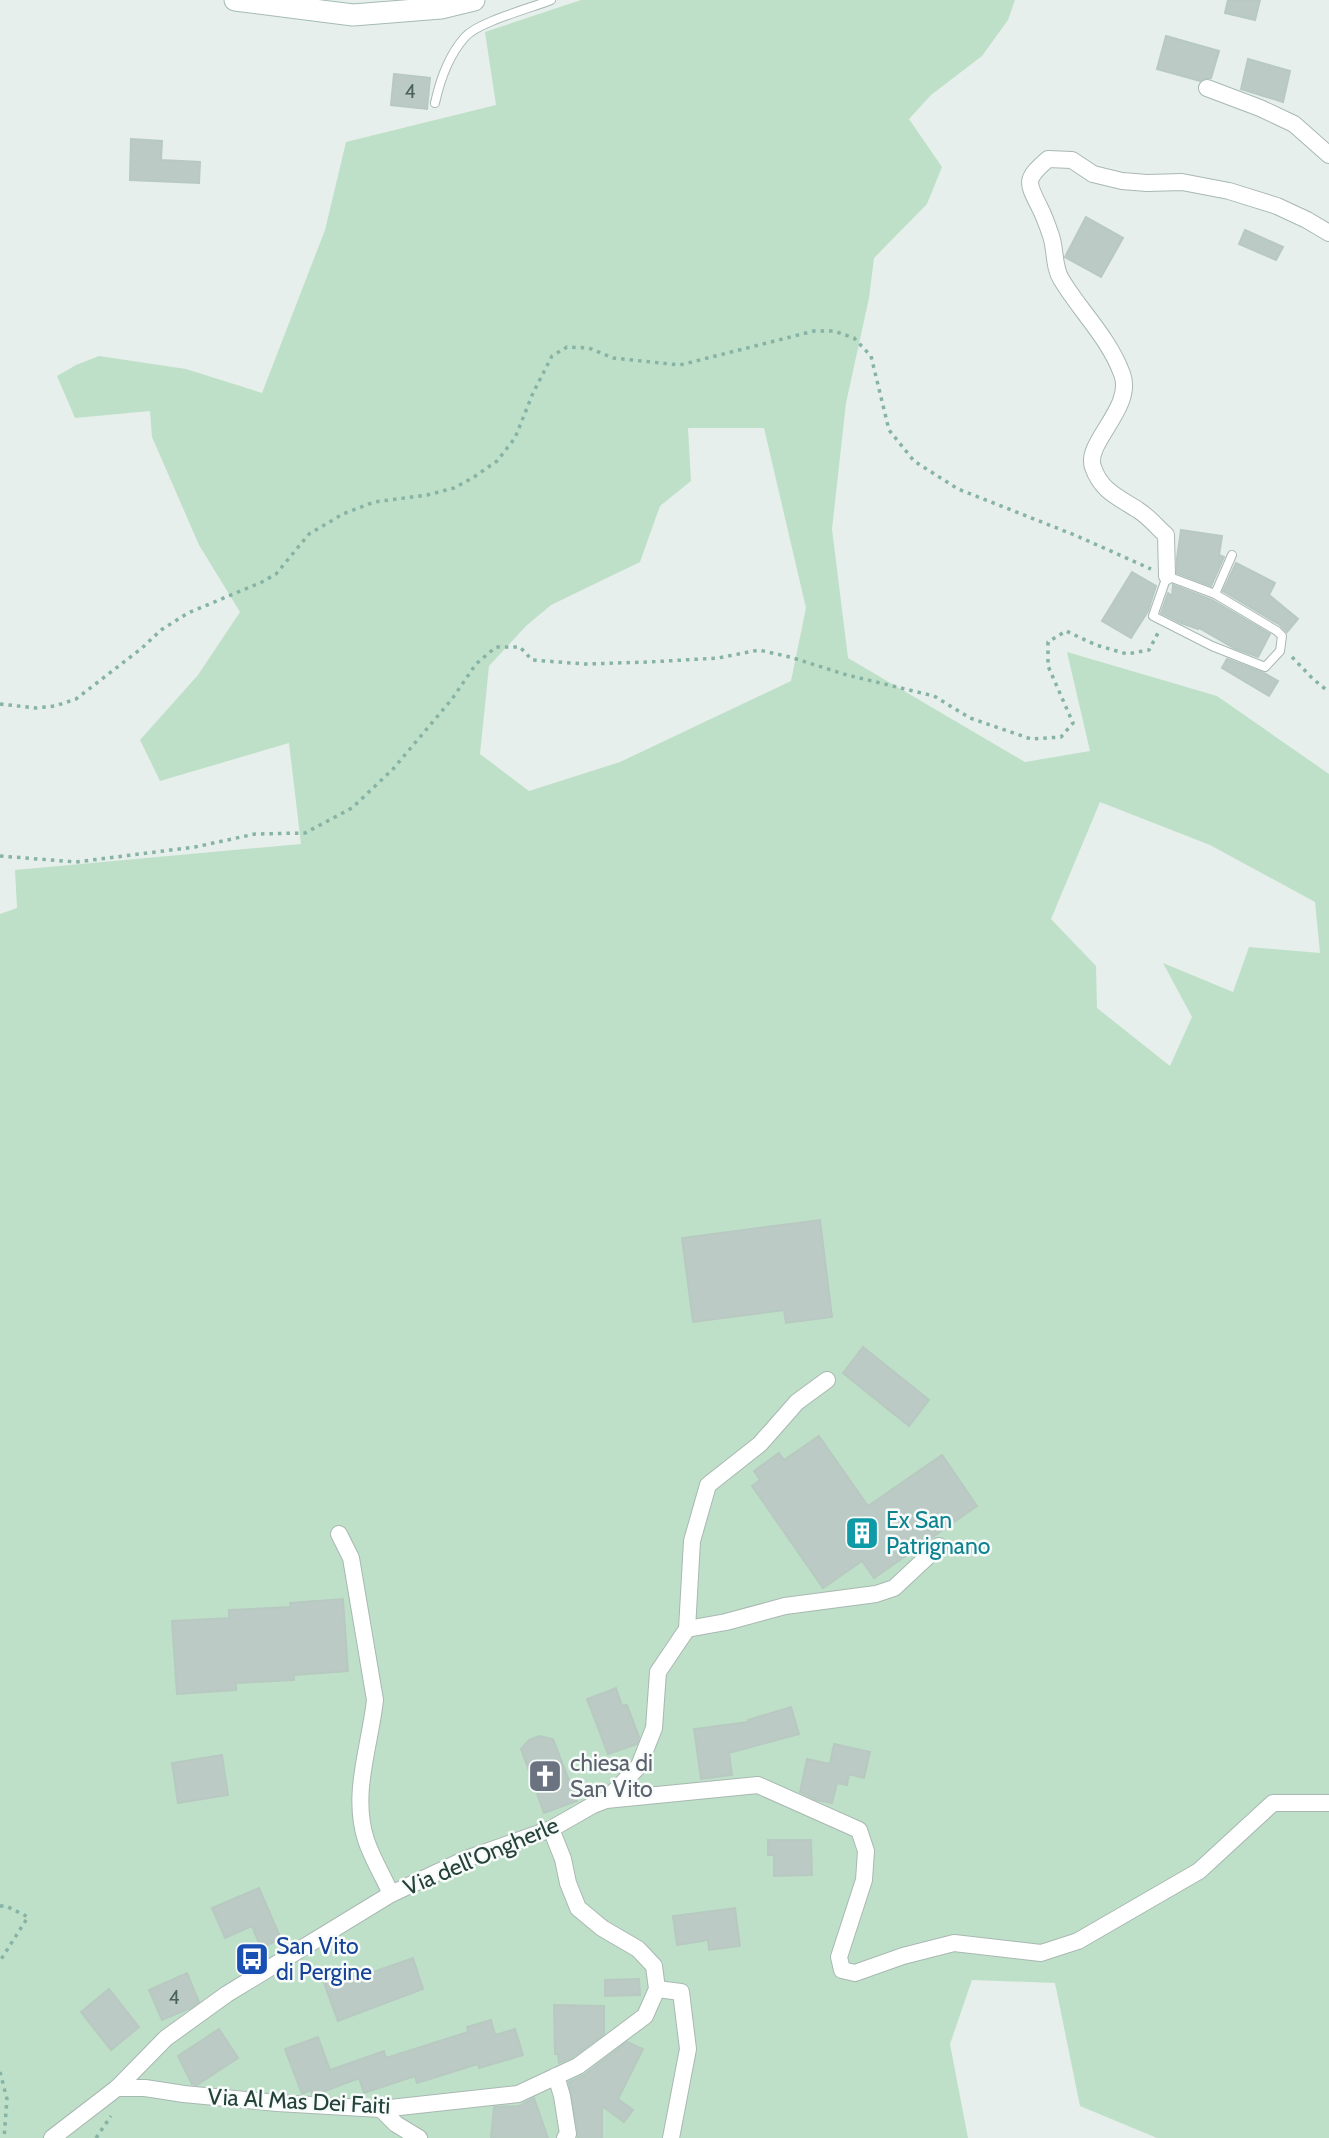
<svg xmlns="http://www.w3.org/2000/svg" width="1329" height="2138" font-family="Cabin,sans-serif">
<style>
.green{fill:#bfe0c8;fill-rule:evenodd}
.building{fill:#bbcac4;stroke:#b8c9c2;stroke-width:2}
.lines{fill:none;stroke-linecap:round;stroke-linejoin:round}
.lane-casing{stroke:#a8b8b2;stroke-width:10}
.street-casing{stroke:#a8b8b2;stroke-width:18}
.secondary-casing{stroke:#a4bbb3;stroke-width:23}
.path{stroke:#86b3a5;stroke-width:3.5;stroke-dasharray:3.5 5;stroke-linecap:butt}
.lane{stroke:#fff;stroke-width:8}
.street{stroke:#fff;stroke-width:16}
.secondary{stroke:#fff;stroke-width:21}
.labels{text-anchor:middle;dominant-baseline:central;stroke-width:5;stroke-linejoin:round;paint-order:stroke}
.number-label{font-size:19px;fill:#4a645c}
.culture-label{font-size:23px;fill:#0d838f;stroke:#f7fbf9;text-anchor:start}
.worship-label{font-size:23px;fill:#5b616d;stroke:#f7fbf9;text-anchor:start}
.street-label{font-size:23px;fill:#24423a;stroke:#f7fbf9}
.transit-label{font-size:23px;fill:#164399;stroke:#f7fbf9;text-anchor:start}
</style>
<rect width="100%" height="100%" fill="#e6efeb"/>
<path class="green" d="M581,0H1015L1008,20L982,56L931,95L909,119L942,167L927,204L874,258L869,298L846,403L832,529L848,658L1025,762L1090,751L1067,652L1217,696L1329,774V2138H1157L1080,2106L1055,1983L972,1980L950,2044L968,2138H0V914L17,908L15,870L301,844L289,743L160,781L140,740L198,675L240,612L199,545L152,437L150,411L75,418L57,376L76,365L99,356L186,369L262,393L325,230L346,142L496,105L485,32ZM688,428H764L806,608L791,681L620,762L529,791L480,754L489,666L526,626L551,605L640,562L660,506L691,481ZM1100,802L1210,845L1315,902L1320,953L1249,947L1233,992L1163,963L1192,1017L1170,1066L1097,1008L1096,966L1051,919Z"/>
<g class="building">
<path d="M1228,0H1260L1255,20L1225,13Z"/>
<path d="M1166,36L1219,51L1211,78H1205L1200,81L1157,69Z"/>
<path d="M1248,59L1290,71L1283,102L1241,89Z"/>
<path d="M394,74L430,78L427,109L391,105Z"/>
<path d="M131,139L162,141L161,160L200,162L199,183L130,180Z"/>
<path d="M1086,217L1123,238L1101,277L1065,257Z"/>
<path d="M1245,230L1283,247L1276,260L1239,244Z"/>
<path d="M1181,530L1222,536L1219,555L1224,557L1211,586L1177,573V558Z"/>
<path d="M1236,563L1275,583L1269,595L1298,619L1287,632L1280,625L1223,591Z"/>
<path d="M1132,572L1156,586L1148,611L1131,638L1102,621Z"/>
<path d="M1173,585L1212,600L1270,634L1258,657L1234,648L1199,628L1198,629L1181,623L1161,613L1168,593L1172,596Z"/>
<path d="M1227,659L1264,673L1278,681L1269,696L1222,668Z"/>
<path d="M820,1220L832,1317L786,1323L784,1310L693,1322L682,1238Z"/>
<path d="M863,1347L929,1400L909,1426L843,1373Z"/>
<path d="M819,1436L868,1506L942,1455L977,1506L874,1578L862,1561L823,1588L752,1486L760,1480L754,1471L779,1453L784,1460Z"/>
<path d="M343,1599L348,1671L294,1675V1680L236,1683V1690L177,1694L172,1621L229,1618V1610L291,1607L290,1603Z"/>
<path d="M616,1688L622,1706L627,1705L639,1737L637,1744L608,1754L587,1699Z"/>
<path d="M791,1707L799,1734L729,1753L732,1775L701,1779L694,1729L748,1722V1720Z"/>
<path d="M539,1736L553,1739L577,1801L544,1813L521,1749L529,1740Z"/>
<path d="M834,1744L870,1752L864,1778L849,1774L847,1785L837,1783L832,1803L817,1800L800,1792L807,1759L830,1764Z"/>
<path d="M222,1755L228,1795L178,1803L172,1763Z"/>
<path d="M768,1840H811L812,1875L774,1876V1855H768Z"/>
<path d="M259,1888L281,1939L261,1948L252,1926L225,1938L212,1908Z"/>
<path d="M735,1908L740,1946L709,1950L708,1940L677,1945L673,1916Z"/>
<path d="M413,1958L423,1989L338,2021L324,1983L357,1971L359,1977Z"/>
<path d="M187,1973L199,2002L190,2008L162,2020L149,1990Z"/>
<path d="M639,1979L640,1995L605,1996V1980Z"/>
<path d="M109,1989L139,2027L111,2050L81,2012Z"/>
<path d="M554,2005L604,2006V2034L573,2057L559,2063L558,2054H555Z"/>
<path d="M491,2020L495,2035L515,2029L523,2055L479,2068L478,2064L417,2083L415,2076L364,2093L359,2078L315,2095H312L311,2090L302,2094L285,2049L318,2037L330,2070L384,2051L386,2058L468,2032L467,2027Z"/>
<path d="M219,2029L238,2058L197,2085L192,2084L178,2056Z"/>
<path d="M627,2042L643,2049L618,2099L633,2110L624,2122L602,2106V2138H578V2132L569,2082L584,2075Z"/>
<path d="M534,2098L548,2138H491L494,2107L519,2106Z"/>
</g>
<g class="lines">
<g class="lane-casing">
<g id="lane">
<path d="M435,103C440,80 449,55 465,37C478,22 531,8 551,0"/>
<path d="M1167,576L1215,594L1277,631L1282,636L1280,651L1265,667L1212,646L1153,616Z"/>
<path d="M1215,594L1232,555"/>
</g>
</g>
<g class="street-casing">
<g id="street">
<path d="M1207,88L1260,108L1294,124L1329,155"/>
<path d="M1167,576L1166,535C1157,527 1148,516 1138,510C1118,497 1101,491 1093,467C1084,443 1135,407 1122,374C1109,338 1080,311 1061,279C1053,266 1056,247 1050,233C1047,224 1044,216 1040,208C1027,182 1024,180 1048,159L1072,160L1093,174L1122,181L1147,183L1182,182L1229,191L1277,206L1307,220L1329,233"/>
<path d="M339,1534L351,1558L375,1700C370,1746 351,1794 366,1840C372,1858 383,1876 391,1894"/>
<path d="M687,1629L692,1541L708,1485L760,1444L797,1402L827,1380"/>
<path d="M687,1629L726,1622L785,1606L876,1594L894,1588L939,1546"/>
<path d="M606,1800L639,1766L654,1728L658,1672L687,1629"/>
<path d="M657,1989L681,1992L688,2049L671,2138"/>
<path d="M556,2076L562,2096L568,2134L565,2138"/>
<path d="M117,2088H145L184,2094L277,2103L381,2109L518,2094L578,2066L645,2016L657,1989L654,1966L638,1949L602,1928L578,1908L568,1883L563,1859L551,1829"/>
<path d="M381,2109L396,2124L419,2138"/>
<path d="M52,2138L117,2088L166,2038L227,1994L391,1894L466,1859L551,1829L593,1805L606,1800L758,1785L859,1830L866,1851L864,1880L839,1957L842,1970L855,1973L903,1956L954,1943L1041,1953L1078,1941L1199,1871L1273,1803H1329"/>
</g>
</g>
<g class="secondary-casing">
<path id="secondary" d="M235,0L353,15L441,8L474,0"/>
</g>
<g class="path">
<path d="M1292,657L1313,679L1329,692"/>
<path d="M0,704L36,708L55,706L76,699L142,648L161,630L188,613L262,582L276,574L309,534L343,514L374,502L427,495L454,488L474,477L497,461L515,438L533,393L552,356L567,347L589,348L613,358L680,365L814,331H834L854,338L871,356L889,430L914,461L958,489L1077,536L1151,569"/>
<path d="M0,856L76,862L195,847L255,834L305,833L352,808L393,769L452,699L476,664L496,647H520L532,660L585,664L649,662L718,658L759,650L790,657L847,675L934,696L970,718L1031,739L1061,737L1073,723L1048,666V642L1066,631L1096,645L1127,654L1149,650L1158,633"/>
<path d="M0,1906H6L28,1917L0,1961"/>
<path d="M0,2072L7,2099L4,2138"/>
<path d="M96,2138L111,2116"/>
</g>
<use href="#lane" class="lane"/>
<use href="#street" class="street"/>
<use href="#secondary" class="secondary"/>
</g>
<defs>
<g id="building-square" transform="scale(1.75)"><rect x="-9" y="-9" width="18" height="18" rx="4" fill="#0f9aa8" stroke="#f7fbf9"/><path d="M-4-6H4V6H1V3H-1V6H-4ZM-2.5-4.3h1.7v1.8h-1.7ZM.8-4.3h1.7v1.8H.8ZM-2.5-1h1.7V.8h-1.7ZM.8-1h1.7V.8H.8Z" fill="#fff"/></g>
<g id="church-square" transform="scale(1.75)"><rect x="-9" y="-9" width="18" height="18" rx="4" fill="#6b7280" stroke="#f7fbf9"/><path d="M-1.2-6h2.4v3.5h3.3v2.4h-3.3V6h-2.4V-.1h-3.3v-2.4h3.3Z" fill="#fff"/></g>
<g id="bus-square" transform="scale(1.75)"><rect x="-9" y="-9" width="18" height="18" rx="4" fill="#1a4fb4" stroke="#f7fbf9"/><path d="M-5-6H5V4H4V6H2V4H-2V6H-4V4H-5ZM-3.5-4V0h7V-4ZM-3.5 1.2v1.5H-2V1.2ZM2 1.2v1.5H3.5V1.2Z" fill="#fff"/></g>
</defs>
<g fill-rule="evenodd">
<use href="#building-square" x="862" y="1533"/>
<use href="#church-square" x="545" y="1776"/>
<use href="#bus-square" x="252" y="1959"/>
</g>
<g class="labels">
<g class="number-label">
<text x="410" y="91">4</text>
<text x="174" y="1997">4</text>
</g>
<g class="culture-label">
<text x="886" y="1520">Ex San<tspan x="886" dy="26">Patrignano</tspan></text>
</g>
<g class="worship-label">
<text x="570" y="1763">chiesa di<tspan x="570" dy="26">San Vito</tspan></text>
</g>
<g class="street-label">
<text transform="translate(481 1856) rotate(-23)">Via dell'Ongherle</text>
<text transform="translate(299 2101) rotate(3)">Via Al Mas Dei Faiti</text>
</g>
<g class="transit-label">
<text x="276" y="1946">San Vito<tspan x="276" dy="26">di Pergine</tspan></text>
</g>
</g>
</svg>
